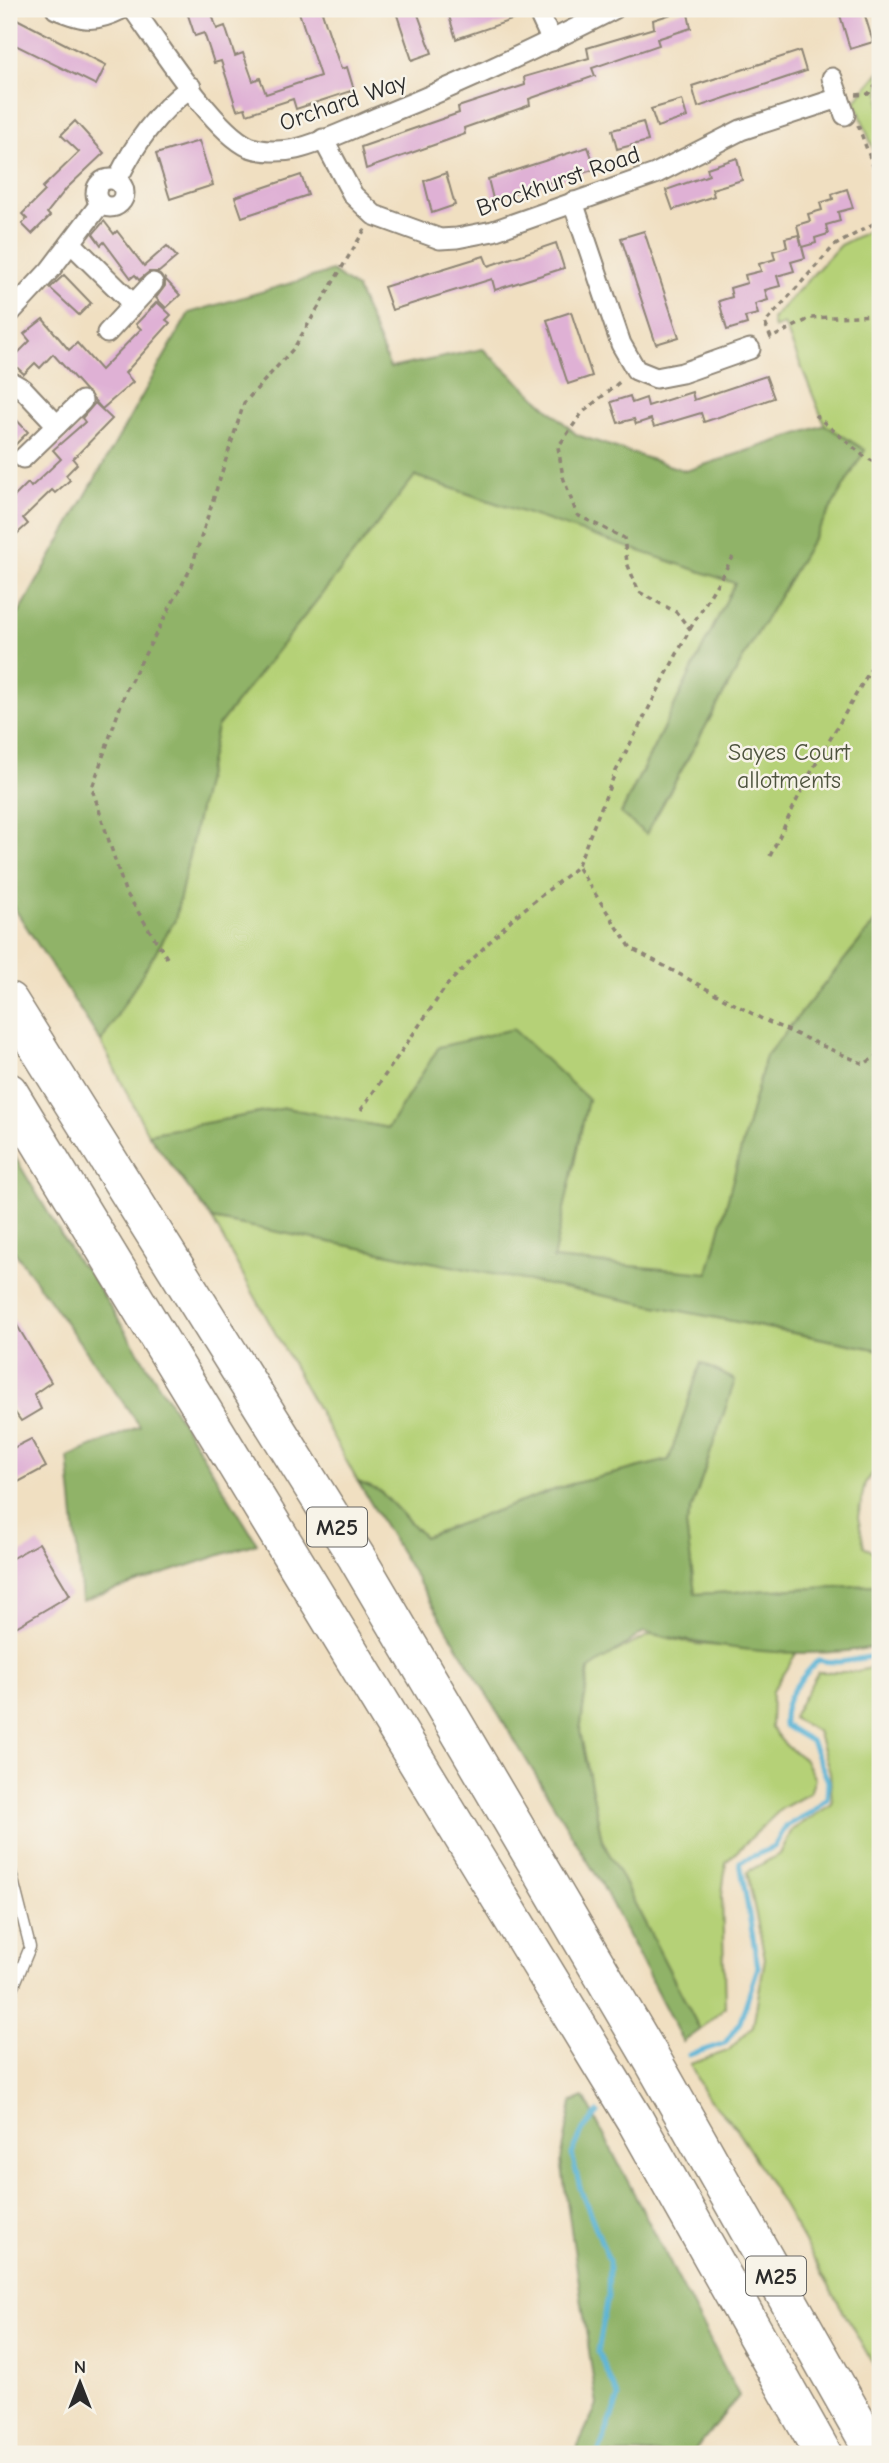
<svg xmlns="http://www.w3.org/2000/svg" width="889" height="2463" font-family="'Comic Neue',sans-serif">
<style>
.green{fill:#b5d177;stroke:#707e51;stroke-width:2}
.forest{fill:#90b368;stroke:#5e6f4a;stroke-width:2}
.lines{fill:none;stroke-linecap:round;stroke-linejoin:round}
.stream{stroke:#59b3d6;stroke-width:5}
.building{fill:#dfb1d5}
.lane-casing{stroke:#8e8576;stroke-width:13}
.street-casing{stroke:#8e8576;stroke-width:23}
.highway-casing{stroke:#8e8576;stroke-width:40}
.path{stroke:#8e8576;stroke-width:3.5;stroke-dasharray:5 5;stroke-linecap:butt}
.lane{stroke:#fff;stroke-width:10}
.street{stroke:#fff;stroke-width:19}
.highway{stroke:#fff;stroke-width:37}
.labels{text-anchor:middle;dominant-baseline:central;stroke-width:5;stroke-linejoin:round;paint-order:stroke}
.shield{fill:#f7f3e8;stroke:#686764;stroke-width:2}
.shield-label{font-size:23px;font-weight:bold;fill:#2b2b2b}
.street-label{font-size:24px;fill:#2b2b2b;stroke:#f7f3e8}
.park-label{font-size:24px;fill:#4e543e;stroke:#f7f3e8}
</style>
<rect width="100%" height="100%" fill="#f7f3e8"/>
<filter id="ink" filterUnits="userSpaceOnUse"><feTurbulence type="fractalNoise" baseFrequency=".0143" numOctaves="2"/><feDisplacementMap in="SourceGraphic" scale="14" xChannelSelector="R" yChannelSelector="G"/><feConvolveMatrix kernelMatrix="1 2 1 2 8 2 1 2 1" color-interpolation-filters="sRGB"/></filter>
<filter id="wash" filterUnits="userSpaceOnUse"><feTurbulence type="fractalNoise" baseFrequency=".00686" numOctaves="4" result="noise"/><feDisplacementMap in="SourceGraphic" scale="28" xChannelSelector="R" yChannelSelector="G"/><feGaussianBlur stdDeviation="1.57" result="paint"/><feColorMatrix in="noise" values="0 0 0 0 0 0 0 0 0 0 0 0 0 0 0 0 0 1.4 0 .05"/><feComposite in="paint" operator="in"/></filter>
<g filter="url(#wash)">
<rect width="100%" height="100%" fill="#f0dfc1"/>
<g class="green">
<path d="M880,71V167L855,101Z"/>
<path d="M880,225V916L766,1056L708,1274L553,1259L588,1099L439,1047L388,1128L286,1108L148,1134L101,1042L175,920L217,727L415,476L735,583L621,813L647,833L750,646L865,450L825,425L784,324L774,328L772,319L840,245Z"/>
<path d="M212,1219L880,1350V1465L865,1483L858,1517L864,1546L880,1558V1588L875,1585L695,1594L686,1525L735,1380L701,1363L669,1460L568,1485L424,1537L380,1491L358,1482Z"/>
<path d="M652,1634L695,1644L797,1652L772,1691L771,1728L785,1745L804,1759L815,1779L810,1793L781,1809L726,1862L722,1895L725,2007L700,2030L602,1840L580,1731L590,1664Z"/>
<path d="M880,1666V2376L783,2205L736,2128L705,2095L690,2064L728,2051L753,2026L765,1958L747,1872L780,1854L792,1830L832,1804L830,1772L817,1731L792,1718L818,1672H853Z"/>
</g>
<g class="forest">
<path d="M332,271L357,289L390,368L483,349L577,435L686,471L825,425L865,450L750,646L646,834L621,814L735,583L415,476L217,727L175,920L101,1042L9,900V631L189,313Z"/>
<path d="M880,916V1350L212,1219L148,1134L286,1108L388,1128L439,1047L513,1029L588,1099L553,1259L708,1273L766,1056Z"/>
<path d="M9,1147L78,1263L88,1271L257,1543L82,1601L68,1457L140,1426L9,1244Z"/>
<path d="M701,1363L735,1380L686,1525L695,1594L875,1585L880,1588V1646C803,1662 719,1648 644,1632L588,1670L580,1731L602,1840L700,2030L683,2042L601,1883L358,1482L380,1491L424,1537L568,1485L669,1460Z"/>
<path d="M584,2097L739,2396L692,2454H574L597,2405L561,2161L572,2102Z"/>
</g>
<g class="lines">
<g class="stream">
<path d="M689,2055L725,2043L740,2022L758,1967L740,1862L774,1847L786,1826L812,1812L827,1799L828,1781L811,1741L784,1725C782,1697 800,1680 818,1660C845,1666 854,1657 880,1656"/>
<path d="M598,2454L619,2398L598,2352L608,2296L609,2261L580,2188L572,2154L583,2130L598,2113"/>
</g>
</g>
<g id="blocks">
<g class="building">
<path d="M186,9H210L217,29L225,26L235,56L243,53L253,81L260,78L266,94L320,76L298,9H321L341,69L347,67L354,90L296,109L293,99L247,114L245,108L237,110L221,61L214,63L204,33L195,36Z"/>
<path d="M395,9H416L432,53L412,60Z"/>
<path d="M470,9H525L526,15L456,39L449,16Z"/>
<path d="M687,9L691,28L657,39L659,45L592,68L595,76L529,99L530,105L464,128L465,134L366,169L361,147L459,113L458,107L525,85L524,77L589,58L587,48L654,28L653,20Z"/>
<path d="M863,9L873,42L850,49L840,15Z"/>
<path d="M9,15L106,65L96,85L9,42Z"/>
<path d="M800,51L806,71L698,107L692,86Z"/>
<path d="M682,100L687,117L657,127L651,109Z"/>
<path d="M75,121L104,153L67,188L47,213L50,216L32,234L22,224L27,219L22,214L45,191L42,188L79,152L61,135Z"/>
<path d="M643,122L648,141L617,149L612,130Z"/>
<path d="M199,141L213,185L170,199L156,154Z"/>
<path d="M588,147L596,169L493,199L488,179Z"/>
<path d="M737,158L742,180L712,189L714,196L673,210L666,190L709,175L707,168Z"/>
<path d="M446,173L455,205L432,213L424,181Z"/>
<path d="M301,175L308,195L242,217L235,197Z"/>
<path d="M847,189L853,208L838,212L840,221L826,225L828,234L815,238L816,243L802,247L797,225L810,221L808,214L822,210L820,203L833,199L832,194Z"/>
<path d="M104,221L114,234L117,231L144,266L167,246L177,257L159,272H149L139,280L135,275L131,278L104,242L101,245L93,234Z"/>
<path d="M644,231L679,337L656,344L621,238Z"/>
<path d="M799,235L805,258L791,262L794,271L777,276L780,286L765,290L768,300L755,304L758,314L745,317L747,324L727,330L719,301L732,297L730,288L747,283L745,275L761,271L759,264L775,259L773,251L787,247L785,238Z"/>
<path d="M556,243L564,268L495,290L492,279L392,310L384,287L484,256L488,266Z"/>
<path d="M64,275L91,303L79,315L50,288Z"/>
<path d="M165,279L180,295L166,308L156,298L165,286Z"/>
<path d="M157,302L171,315L166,320L170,323L125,373L133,382L102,409L53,354L40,368L35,363L24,374L10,361L30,341L24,334L43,319L69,350L77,343L101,370L141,329L136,324Z"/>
<path d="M571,312L592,376L568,384L547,320Z"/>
<path d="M766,376L774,398L704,422L701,413L654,427L651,419L636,424L634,419L618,423L611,402L630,396L632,403L646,398L648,406L692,392L694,400Z"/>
<path d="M95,403L112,419L73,459L77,464L66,475L70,480L55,493L52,490L23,518L28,524L9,541V502L28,483L31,487L61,459L53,450L85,422L82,418Z"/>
<path d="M9,412L28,432L9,451Z"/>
<path d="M9,1312L51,1382L34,1394L41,1409L21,1421L9,1404Z"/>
<path d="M31,1439L46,1467L9,1487V1450Z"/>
<path d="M39,1543L70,1595L9,1631V1560Z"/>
</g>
</g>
</g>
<g filter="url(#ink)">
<use href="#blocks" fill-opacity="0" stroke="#8e8576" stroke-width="2"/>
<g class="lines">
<g class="lane-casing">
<path id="lane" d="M9,1864L30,1947L9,1998"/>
</g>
<g class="street-casing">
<g id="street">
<path d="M56,9C83,20 94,23 122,9"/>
<path d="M133,9C158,43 213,131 249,147C262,152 283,152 296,149C325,142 354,127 381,116C461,84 538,48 614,9"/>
<path d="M537,9L552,41"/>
<path d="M832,78L845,115"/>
<path d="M323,139L353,195L374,215L440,239L457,238L493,231L655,174L741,130L839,98"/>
<circle cx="110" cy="193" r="14"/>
<path d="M117,180C136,142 157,112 191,87"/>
<path d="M573,202L621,344L636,370L656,378L682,373L750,349"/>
<path d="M71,243L133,304"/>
<path d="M9,314L50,270L100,204"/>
<path d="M107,333L153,283"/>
<path d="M9,381L23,389L57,425"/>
<path d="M23,458L82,401"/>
</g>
</g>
<g class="highway-casing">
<g id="highway">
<path d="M9,1001L357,1558L653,2061L875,2454"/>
<path d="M9,1092L635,2120L823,2454"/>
</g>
</g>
<g class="path">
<path d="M856,95L868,94L880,81"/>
<path d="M858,125L880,185"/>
<path d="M880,216L873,224L834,246L765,323L771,338L811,318L880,315"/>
<path d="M815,415L865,457L880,465"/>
<path d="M690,629L733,557"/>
<path d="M770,856L806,781L880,653"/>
<path d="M578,868L631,948L764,1020L864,1064L880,1054"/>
<path d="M167,958L125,891L92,788L126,690L192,566L244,403L294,348L365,229"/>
<path d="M361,1110L447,985L512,919L577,867L616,771L690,629L676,612L639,592L627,563L624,538L577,515L563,477L558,447L582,413L622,380"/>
</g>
<use href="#lane" class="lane"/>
<use href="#street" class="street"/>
<use href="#highway" class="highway"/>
</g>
</g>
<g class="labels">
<g class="shield">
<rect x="307" y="1507.5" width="60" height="39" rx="5"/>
<rect x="746" y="2256.5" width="60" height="39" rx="5"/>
</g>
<g class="shield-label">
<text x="337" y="1527">M25</text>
<text x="776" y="2276">M25</text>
</g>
<g class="street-label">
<text transform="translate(343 102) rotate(-19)">Orchard Way</text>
<text transform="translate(558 181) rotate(-19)">Brockhurst Road</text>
</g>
<g class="park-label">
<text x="789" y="752">Sayes Court<tspan x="789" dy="28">allotments</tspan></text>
</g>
</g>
<rect width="889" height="2463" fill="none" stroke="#f7f3e8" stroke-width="35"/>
<g transform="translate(80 2383)" stroke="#f7f3e8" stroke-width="5" paint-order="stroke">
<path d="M0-5L12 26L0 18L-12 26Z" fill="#2b2b2b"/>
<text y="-10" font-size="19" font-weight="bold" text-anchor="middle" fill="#2b2b2b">N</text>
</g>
</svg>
